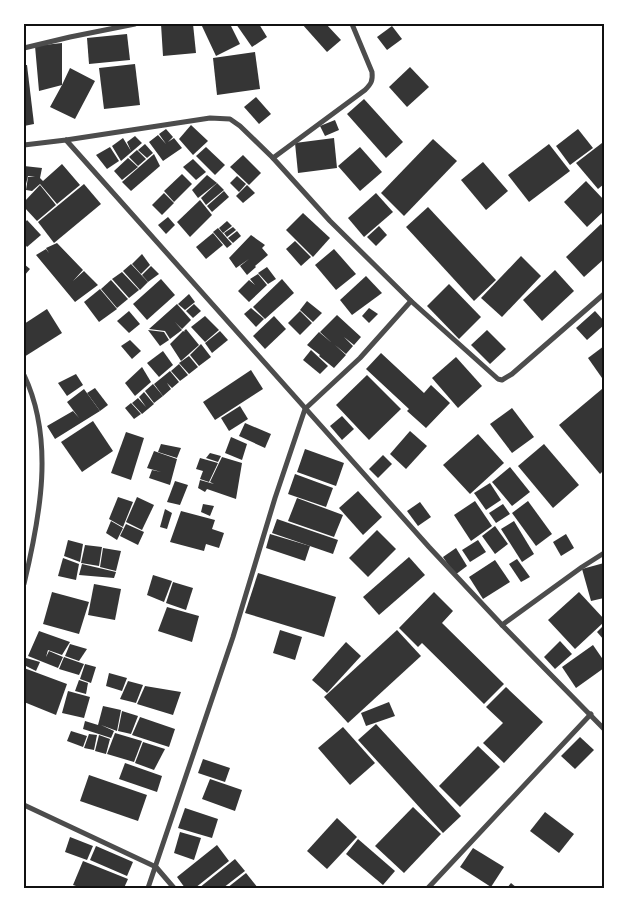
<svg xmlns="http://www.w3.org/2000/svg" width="628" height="912" font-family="Montserrat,sans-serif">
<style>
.building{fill:#353535}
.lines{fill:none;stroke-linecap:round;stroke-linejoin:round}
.minor{stroke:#4c4c4c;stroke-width:5}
.neatline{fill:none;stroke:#111;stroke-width:2}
</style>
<rect width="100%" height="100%" fill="#fff"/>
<g class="building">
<path d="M161,24H193L196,53L163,56Z"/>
<path d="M201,24H230L240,44L216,56Z"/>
<path d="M236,24H259L267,37L252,47Z"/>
<path d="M302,24H326L341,40L327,52Z"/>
<path d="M392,26L402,39L387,50L377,37Z"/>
<path d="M127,34L130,60L89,64L87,38Z"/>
<path d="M62,43V85L70,68L95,81L75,119L50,107L62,85L39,91L35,46Z"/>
<path d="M255,52L260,89L217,95L213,58Z"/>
<path d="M135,64L140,105L104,109L99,68Z"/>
<path d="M24,65H27L34,124L24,126Z"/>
<path d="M410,67L429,87L407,107L389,87Z"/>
<path d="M256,97L271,114L259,124L244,107Z"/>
<path d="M364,99L403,142L386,158L347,114Z"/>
<path d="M335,120L339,130L325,136L320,126Z"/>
<path d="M191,125L208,141L193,155L179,139Z"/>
<path d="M166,129L173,137L168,142L174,138L182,148L163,161L149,142L158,135L166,144L159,134Z"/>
<path d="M578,129L593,148L570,165L556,146Z"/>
<path d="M135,136L142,143L121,161L112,146L123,138L131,151L127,142Z"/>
<path d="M334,138L337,168L298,173L295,143Z"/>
<path d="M433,139L457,161L404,216L381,193Z"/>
<path d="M602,143L604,145V184L598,189L576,163Z"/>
<path d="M145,144L153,153L147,158L138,150Z"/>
<path d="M549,144L570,171L529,202L508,175Z"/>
<path d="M110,147L119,161L107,169L96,155Z"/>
<path d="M206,147L225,165L215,175L196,156Z"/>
<path d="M360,147L382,172L360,191L338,166Z"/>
<path d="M137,150L146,159L138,166L129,157Z"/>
<path d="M154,154L160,166L131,191L122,182Z"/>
<path d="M243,155L261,173L249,185L230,167Z"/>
<path d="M128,158L138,167L122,180L114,171Z"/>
<path d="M193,159L206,172L196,180L183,167Z"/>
<path d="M483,162L508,191L486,210L461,180Z"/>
<path d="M62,164L80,185L57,204L40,184L32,191L26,190L28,177H35L28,176L24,192V166L42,168L40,178L43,181Z"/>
<path d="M182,174L192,184L174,202L164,191Z"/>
<path d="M207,175L217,183L198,198L192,190Z"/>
<path d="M237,176L246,184L239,192L230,183Z"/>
<path d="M586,181L604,200V211L587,227L564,202Z"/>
<path d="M217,183L224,190L206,205L201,198Z"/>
<path d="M84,184L101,204L54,243L38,222Z"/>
<path d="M40,185L56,205L37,221L24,207V202Z"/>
<path d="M247,185L255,193L243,203L236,196Z"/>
<path d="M224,191L229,197L212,212L207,206Z"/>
<path d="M164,193L174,203L162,215L152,205Z"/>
<path d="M376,193L393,212L364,237L348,218Z"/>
<path d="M200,200L212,215L190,237L177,222Z"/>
<path d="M428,207L496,280L474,301L406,227Z"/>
<path d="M303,213L330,238L313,257L286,230Z"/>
<path d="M168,217L175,225L166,234L158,225Z"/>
<path d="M27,220L41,235L27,247L24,243V224Z"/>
<path d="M227,221L232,226L223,233L219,228Z"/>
<path d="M601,224L604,228V259L584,277L566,257Z"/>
<path d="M379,226L387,235L376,246L367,237Z"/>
<path d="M233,227L236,230L227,237L224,233Z"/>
<path d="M218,228L232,244L227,248L213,232Z"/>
<path d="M237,231L241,236L233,243L228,238Z"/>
<path d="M213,233L223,245L206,259L196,247Z"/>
<path d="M251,235L265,245L262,248L268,255L255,266L256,267L247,275L240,266L249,259L236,268L229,258Z"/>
<path d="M295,241L311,257L301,266L286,249Z"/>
<path d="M57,243L83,270L73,281L84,271L98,285L75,302L36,255L46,249L49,253L46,248Z"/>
<path d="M334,249L356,274L336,290L315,265Z"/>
<path d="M142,254L150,265L141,274L132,264Z"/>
<path d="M521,256L541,276L502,317L481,298Z"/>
<path d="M24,264L30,269L24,276Z"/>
<path d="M131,264L148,282L140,290L123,271Z"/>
<path d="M151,266L159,274L148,282L142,275Z"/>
<path d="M267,267L276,279L268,284L258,273Z"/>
<path d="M555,270L574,291L542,321L523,300Z"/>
<path d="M122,272L139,290L129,298L112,279Z"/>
<path d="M258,274L267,285L249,302L238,291L249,280L255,285L250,279Z"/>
<path d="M366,276L382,293L352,315L340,300Z"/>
<path d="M161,279L175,295L147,320L133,304Z"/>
<path d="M282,279L294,293L265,319L253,307Z"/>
<path d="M111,280L128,299L117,308L101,289Z"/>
<path d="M449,284L481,317L459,339L427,306Z"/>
<path d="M100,289L117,309L99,322L84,302Z"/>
<path d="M189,294L195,302L185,310L178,304Z"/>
<path d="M307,301L322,313L313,322L300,310Z"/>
<path d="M177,304L191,320L182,329L175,322L182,330L170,339L165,331L149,329Z"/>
<path d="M194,304L201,311L193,318L186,311Z"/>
<path d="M251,308L264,319L256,327L244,314Z"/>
<path d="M369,308L378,314L369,323L362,316Z"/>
<path d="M47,309L62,333L24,357V324Z"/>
<path d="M129,311L140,324L129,333L117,321Z"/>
<path d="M300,311L312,323L300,335L288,323Z"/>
<path d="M595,311L604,321V325L587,340L576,328Z"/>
<path d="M337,315L361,337L354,345L344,337L353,346L346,354L335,345L346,355L334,368L319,356L327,348L320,355L307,345L319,332L332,343L320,332Z"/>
<path d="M205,316L219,330L205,342L191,327Z"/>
<path d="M274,316L286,329L265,349L253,336Z"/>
<path d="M186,329L199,345L181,361L170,344L183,331L185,332L184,331Z"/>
<path d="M148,330L164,332L169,340L160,346Z"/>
<path d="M487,330L506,349L490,364L471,345Z"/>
<path d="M220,331L228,340L212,353L205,343Z"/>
<path d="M130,340L141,351L132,359L121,346Z"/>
<path d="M201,344L211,357L199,366L190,355Z"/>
<path d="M604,346V376L602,378L588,358Z"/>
<path d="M311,350L328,366L320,374L303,360Z"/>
<path d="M163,351L173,365L159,377L147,363Z"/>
<path d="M381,353L424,393L431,385L450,403L426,428L407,411L409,409L366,369Z"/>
<path d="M189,356L198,367L189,374L179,363Z"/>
<path d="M456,357L482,386L458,408L432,378Z"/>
<path d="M179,364L188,375L180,381L171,371Z"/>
<path d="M142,367L151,382L135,396L125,383Z"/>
<path d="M251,370L263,389L215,420L203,402Z"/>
<path d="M170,371L179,382L172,388L167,383L171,389L163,396L154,384Z"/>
<path d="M76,374L83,385L67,396L58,383Z"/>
<path d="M367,375L401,409L369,440L336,405Z"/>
<path d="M153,384L163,396L154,403L145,391Z"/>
<path d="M95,388L108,405L100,411L87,393Z"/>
<path d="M84,389L100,411L55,439L47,426L73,411L79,418L67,402Z"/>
<path d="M602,389L604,392V470L600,474L559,425Z"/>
<path d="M144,392L154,404L142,414L132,403L138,398L146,407L139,397Z"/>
<path d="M131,403L141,414L134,419L125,408Z"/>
<path d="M240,406L248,419L229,431L221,418Z"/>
<path d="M512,408L534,437L512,453L490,424Z"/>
<path d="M342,416L354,429L342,440L330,426Z"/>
<path d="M93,421L113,451L82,472L61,442Z"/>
<path d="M245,423L271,434L265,448L239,436Z"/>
<path d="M410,431L427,446L406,469L390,454Z"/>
<path d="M126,432L144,438L131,480L111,473Z"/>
<path d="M478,434L504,463L470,494L443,465Z"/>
<path d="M231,437L247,444L242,460L225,453Z"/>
<path d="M161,444L181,448L177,458L158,452Z"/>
<path d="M544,444L579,485L553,508L518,466Z"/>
<path d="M305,449L344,463L336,486L297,472Z"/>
<path d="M154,451L177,459L170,485L149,478L152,470L161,472L147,468Z"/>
<path d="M210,453L221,456L218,462L206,458Z"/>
<path d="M383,455L392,464L378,478L369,469Z"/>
<path d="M222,457L242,463L236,499L207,489L205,492L198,488L200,480L214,484L210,482L219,463L221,464L219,463Z"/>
<path d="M200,458L218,463L209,482L200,479L203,471L196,469Z"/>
<path d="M510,467L530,492L512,506L492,482Z"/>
<path d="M295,474L333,488L326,507L288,494Z"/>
<path d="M175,481L188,485L180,505L167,502Z"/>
<path d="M490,483L501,500L486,510L474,493Z"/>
<path d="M358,491L382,517L363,535L339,508Z"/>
<path d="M118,497L133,502L123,527L109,519Z"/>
<path d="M137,497L154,505L142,530L126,522Z"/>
<path d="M297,498L343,515L334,537L288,521Z"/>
<path d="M475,501L492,526L471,541L454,515Z"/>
<path d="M528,501L552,534L536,546L512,513Z"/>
<path d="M420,502L431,517L418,526L407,511Z"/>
<path d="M203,504L214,506L210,516L201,512Z"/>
<path d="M503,504L510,514L496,523L489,513Z"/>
<path d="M165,509L172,513L167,529L160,527Z"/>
<path d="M181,511L215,520L212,529L224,533L219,548L206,544L204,551L170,542Z"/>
<path d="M277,519L338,540L333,554L272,533Z"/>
<path d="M111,521L123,528L117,540L106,533Z"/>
<path d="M514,521L534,554L522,562L501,529Z"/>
<path d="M126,524L144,532L138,545L120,536L124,528L126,529L124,528Z"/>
<path d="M495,526L508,544L495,554L482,536Z"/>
<path d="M377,530L396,549L368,577L349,558Z"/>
<path d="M270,534L310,546L305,561L266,548Z"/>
<path d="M566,534L574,548L561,556L553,542Z"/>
<path d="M68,540L83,544L80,562L64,556Z"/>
<path d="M478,540L486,552L470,562L462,550Z"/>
<path d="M85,545L102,547L99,566L81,563Z"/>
<path d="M103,548L121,551L116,571L100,567Z"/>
<path d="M456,548L467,566L455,575L443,557Z"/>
<path d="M409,557L425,575L379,615L363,597Z"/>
<path d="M63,558L79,564L76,580L58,576Z"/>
<path d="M517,559L530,577L521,582L509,564Z"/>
<path d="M495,560L510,582L483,599L469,577Z"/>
<path d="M604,563V598L591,601L582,569Z"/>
<path d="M82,564L116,572L114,578L79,575Z"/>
<path d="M258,573L336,597L324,637L245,613Z"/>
<path d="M153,575L172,581L164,602L147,595Z"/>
<path d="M173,582L193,588L186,610L166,603Z"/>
<path d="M94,584L121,589L115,620L88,615Z"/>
<path d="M52,592L89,602L79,634L43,624Z"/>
<path d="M434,592L453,611L442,623L504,684L484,704L422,643L418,647L399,628Z"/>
<path d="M579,592L604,619V622L575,649L548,620Z"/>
<path d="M167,607L199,616L192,642L158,631Z"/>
<path d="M604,625V640L597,632Z"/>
<path d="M280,630L302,637L295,660L273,653Z"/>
<path d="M397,630L421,656L348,723L324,697Z"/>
<path d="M39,631L70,642L62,655L48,650L46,657L49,651L63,657L58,668L28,656Z"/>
<path d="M560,641L572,654L555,669L544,657Z"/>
<path d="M346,642L361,656L327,693L312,680Z"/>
<path d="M70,644L87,649L79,661L65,656Z"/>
<path d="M593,645L604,661V668L576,688L562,667Z"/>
<path d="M64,657L84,664L79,675L59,669Z"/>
<path d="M26,658L40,662L36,671L24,665Z"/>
<path d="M85,664L96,667L91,683L80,679Z"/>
<path d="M24,668L67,684L56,715L24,702Z"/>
<path d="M109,673L127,678L122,691L106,686Z"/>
<path d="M79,680L88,683L86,694L75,691Z"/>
<path d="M128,681L143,685L136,703L120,699Z"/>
<path d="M145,686L181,692L173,715L137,704Z"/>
<path d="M506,687L543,722L504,763L483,743L503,723L486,707Z"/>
<path d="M68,691L90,697L84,718L62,713Z"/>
<path d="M389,702L395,716L366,726L361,713Z"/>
<path d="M103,706L121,710L117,731L101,725L114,731L111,738L83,729L85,721L98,725Z"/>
<path d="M122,711L138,716L131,734L118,731Z"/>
<path d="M140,717L175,729L169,747L132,735Z"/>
<path d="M376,724L461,816L443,833L358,740Z"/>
<path d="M343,727L375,763L350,785L318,748Z"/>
<path d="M71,731L87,736L83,747L67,741Z"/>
<path d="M115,733L142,741L134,762L107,754Z"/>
<path d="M89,734L97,735L94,750L84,748Z"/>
<path d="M99,735L110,739L106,754L95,751Z"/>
<path d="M580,737L594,750L575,769L561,756Z"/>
<path d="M143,742L165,749L154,770L135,763Z"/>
<path d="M478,746L500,767L460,807L439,786Z"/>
<path d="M203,759L230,768L225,782L198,773Z"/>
<path d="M125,763L162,776L157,792L119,779Z"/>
<path d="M89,775L147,795L138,821L80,801Z"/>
<path d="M210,779L242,790L235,811L202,799Z"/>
<path d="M413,807L441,834L404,873L375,846Z"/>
<path d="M185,808L218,819L212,838L178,828Z"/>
<path d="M545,812L574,834L559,853L530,831Z"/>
<path d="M337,818L357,837L327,869L307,851Z"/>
<path d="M180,832L201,838L194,860L174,853Z"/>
<path d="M70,837L93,846L87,860L65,852Z"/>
<path d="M358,839L395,871L383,885L346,854Z"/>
<path d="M217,845L229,861L195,888H185L177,877Z"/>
<path d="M96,846L133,862L127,876L90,860Z"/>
<path d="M473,848L504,867L491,887L460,867Z"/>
<path d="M235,859L245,871L223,888H199Z"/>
<path d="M83,861L128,879L124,888H82L73,885Z"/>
<path d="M246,873L258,888H227Z"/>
<path d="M511,883L517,888H507Z"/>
</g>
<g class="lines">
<g class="minor">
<path d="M24,48L70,37L135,24"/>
<path d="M66,140L429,547L502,625L604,729"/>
<path d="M24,145L66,140L210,118L230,119L240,126L273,158L330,221L411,301L498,379L502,380L512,374L604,294"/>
<path d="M273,158L365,90C371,84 373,81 372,72L352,24"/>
<path d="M24,375C55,440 40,517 24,584"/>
<path d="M502,625L582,567L604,553"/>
<path d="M24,805L156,867L174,888"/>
<path d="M148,888L233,637L275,498L305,409L360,358L411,301"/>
<path d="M428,888L591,714"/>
</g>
</g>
<rect width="628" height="912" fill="none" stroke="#ffffff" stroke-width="50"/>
<rect x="25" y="25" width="578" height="862" class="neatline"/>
</svg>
